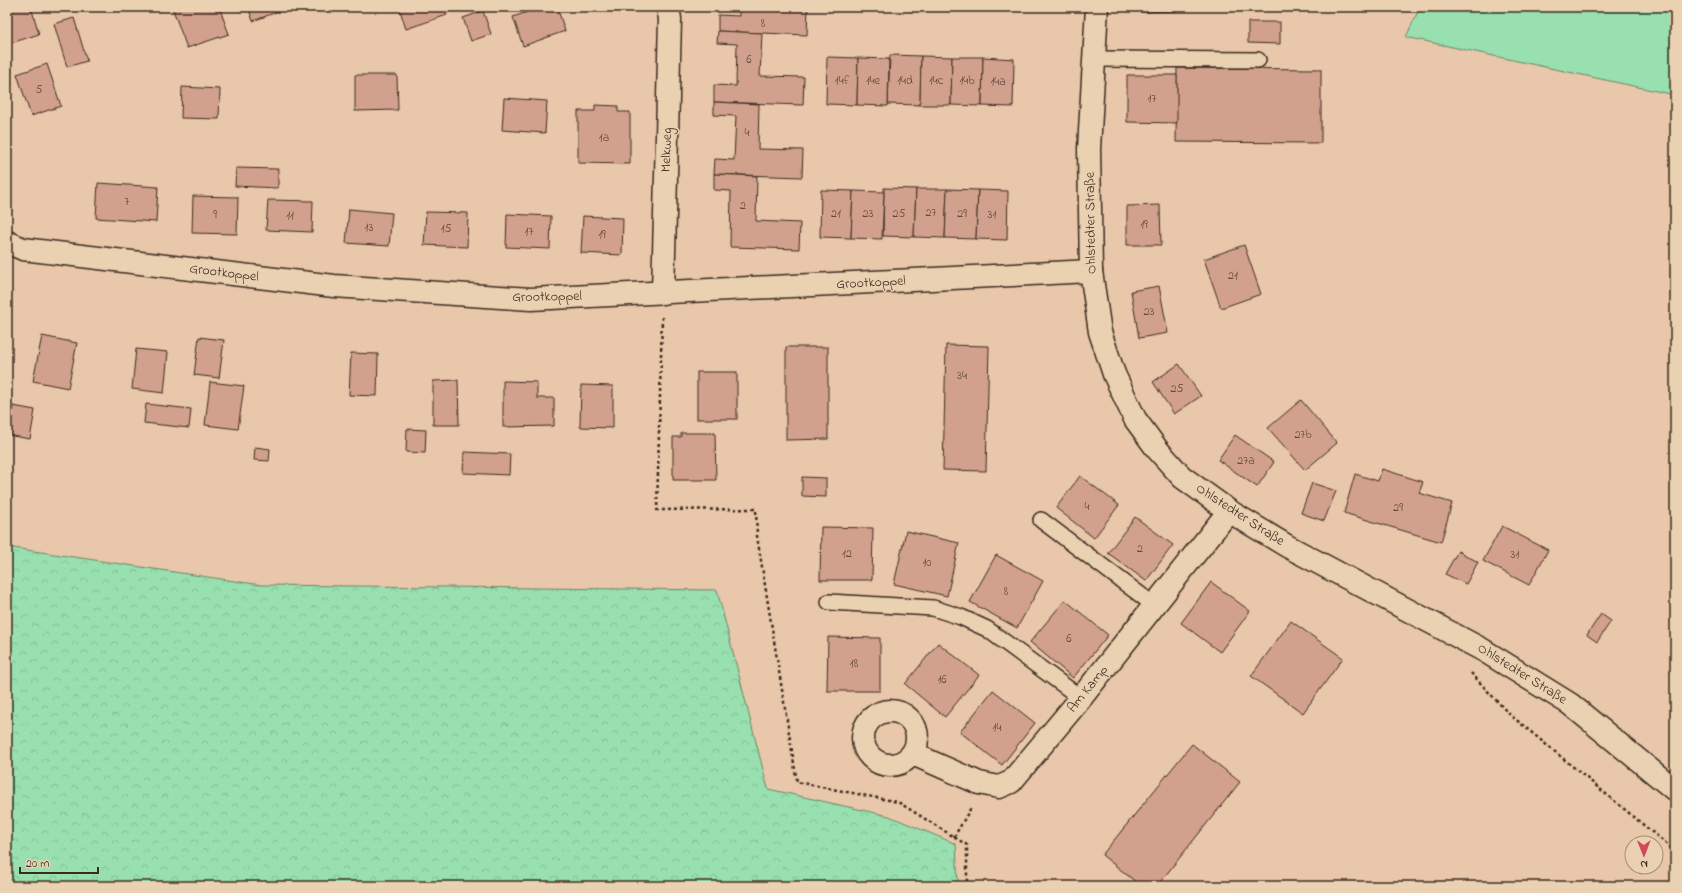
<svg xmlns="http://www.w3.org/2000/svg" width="1682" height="893" font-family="'Indie Flower',sans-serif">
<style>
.grass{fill:#98e0af;stroke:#6a8566}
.forest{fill:url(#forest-crowns);stroke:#6a8566}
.building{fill:#d2a18d;stroke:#3b2a1e}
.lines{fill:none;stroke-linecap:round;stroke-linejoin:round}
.lane-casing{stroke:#3b2a1e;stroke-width:18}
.street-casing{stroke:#3b2a1e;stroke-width:25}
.secondary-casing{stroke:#3b2a1e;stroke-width:25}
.path{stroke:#3b2a1e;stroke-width:2.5;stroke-dasharray:3 3;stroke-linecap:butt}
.lane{stroke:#e9d1b1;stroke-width:15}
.street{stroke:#e9d1b1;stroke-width:22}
.secondary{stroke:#e9d1b1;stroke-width:22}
.labels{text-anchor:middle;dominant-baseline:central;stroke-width:3;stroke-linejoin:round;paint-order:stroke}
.number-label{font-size:12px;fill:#61483a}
.street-label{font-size:14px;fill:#3b2a1e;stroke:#e9d1b1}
</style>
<defs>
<pattern id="forest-crowns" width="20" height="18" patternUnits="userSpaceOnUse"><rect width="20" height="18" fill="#98e0af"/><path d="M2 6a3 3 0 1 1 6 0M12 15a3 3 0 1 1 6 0" fill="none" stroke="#84c096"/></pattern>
</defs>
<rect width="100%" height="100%" fill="#e8c7ab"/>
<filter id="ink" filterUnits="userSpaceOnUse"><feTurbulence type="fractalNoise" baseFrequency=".025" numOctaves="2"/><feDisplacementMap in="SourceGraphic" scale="8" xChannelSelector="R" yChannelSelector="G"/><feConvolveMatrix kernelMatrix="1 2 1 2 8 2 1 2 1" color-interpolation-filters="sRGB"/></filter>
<g filter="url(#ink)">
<path class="grass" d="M1420,7H1675V95L1406,37Z"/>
<path class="forest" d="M7,547L261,585L717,590L768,789L889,816L956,844L958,886H7Z"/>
<g class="building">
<path d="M7,7H31L39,34L8,44Z"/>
<path d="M172,7H219L229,34L187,48Z"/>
<path d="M248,7H290L253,21Z"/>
<path d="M399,7H444L447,15L406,29Z"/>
<path d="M542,7H557L565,31L523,46L513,17Z"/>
<path d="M739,7H808L807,35L718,31V15L739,16Z"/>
<path d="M1141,7H1177V11L1141,12Z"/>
<path d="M1250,7H1287V10L1250,9Z"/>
<path d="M483,11L491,34L471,41L463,18Z"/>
<path d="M74,18L87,61L67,67L54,24Z"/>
<path d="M1248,22H1280V44L1248,43Z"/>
<path d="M718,31L762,33L760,76L804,77L803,105L714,102V85L736,86L737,44L717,43Z"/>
<path d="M890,55L921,56L920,105L888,104Z"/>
<path d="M921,56L952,57L951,105H920Z"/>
<path d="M827,57L858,58L857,105L826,104Z"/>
<path d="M952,57H983L982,106L951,105Z"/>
<path d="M983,57L1014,59L1013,107L982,106Z"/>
<path d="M858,58L889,59L888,106L857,105Z"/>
<path d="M47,64L61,106L31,116L17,74Z"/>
<path d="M1177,68L1321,69V143L1176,142Z"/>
<path d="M355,75H397L398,110L355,111Z"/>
<path d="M1127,75H1177V123L1127,122Z"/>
<path d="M182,87L220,89L219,119L181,118Z"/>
<path d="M504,98L547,101L545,133L502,130Z"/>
<path d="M714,102L759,104L758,149L803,150L802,177L714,174L715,159L734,160L736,116L714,115Z"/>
<path d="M595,105L618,106V112H630V164L578,163V111H595Z"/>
<path d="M236,168L278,169V188L235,186Z"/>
<path d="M714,174L757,176L756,221L800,223L799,249L730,247L731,191L714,190Z"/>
<path d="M98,183L158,187L156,222L96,218Z"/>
<path d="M884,188L916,189L914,237L883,236Z"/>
<path d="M916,189H947L945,238L914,237Z"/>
<path d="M947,189L978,190L976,239L945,238Z"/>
<path d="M821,190L853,191L851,238L820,237Z"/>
<path d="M978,190L1008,191L1007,240L976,239Z"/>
<path d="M853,191L884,192L882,239L851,238Z"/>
<path d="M193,196L238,197L237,234L192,233Z"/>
<path d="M268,200L313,201L312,232L266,230Z"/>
<path d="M1160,205L1161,245H1127V206Z"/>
<path d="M349,209L392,213L389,246L346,243Z"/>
<path d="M426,212L468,213L467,247L424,245Z"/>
<path d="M507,214L551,216L550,249L506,247Z"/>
<path d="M583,216L623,218L622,255L581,253Z"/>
<path d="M1244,245L1261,294L1221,308L1204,259Z"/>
<path d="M1159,286L1168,333L1139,338L1131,291Z"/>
<path d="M42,336L77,343L68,388L33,381Z"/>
<path d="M199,337L224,340L219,378L194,375Z"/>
<path d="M946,345L989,346L986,471L943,470Z"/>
<path d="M786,347H828V439L786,440Z"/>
<path d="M136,349L168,352L164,393L132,389Z"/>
<path d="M351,353L378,354L377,396L349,395Z"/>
<path d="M1179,364L1201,396L1174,414L1153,382Z"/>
<rect x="697" y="372" width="40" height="47"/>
<path d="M458,380L459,425H433V381Z"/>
<path d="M503,381L537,382V398H554V426L503,427Z"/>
<path d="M210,382L244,386L238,429L205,425Z"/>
<path d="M581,385L613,386V428L580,427Z"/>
<path d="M1301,400L1337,443L1305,470L1268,428Z"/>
<path d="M146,404L191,409L189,428L144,423Z"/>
<path d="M7,405L13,406L9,423H7Z"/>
<path d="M13,406L35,410L30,439L7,435Z"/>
<path d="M407,429L426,430L425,453L406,452Z"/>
<path d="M681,433H715L716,480H673V437H681Z"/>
<path d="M1235,435L1274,462L1257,487L1218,460Z"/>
<path d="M255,447L270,449L269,461L254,460Z"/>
<path d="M464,452L510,454L509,475L463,473Z"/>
<path d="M1382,469L1423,482L1419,493L1452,503L1441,542L1344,513L1355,474L1378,481Z"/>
<path d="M1080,476L1119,505L1094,538L1056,508Z"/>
<path d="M802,477L826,478V497L802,496Z"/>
<path d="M1312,483L1336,491L1324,521L1301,513Z"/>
<path d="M1135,517L1173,545L1146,581L1108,553Z"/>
<path d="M1502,526L1548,550L1529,585L1483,561Z"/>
<path d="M821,527L873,528L872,580H820Z"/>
<path d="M906,531L959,543L947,596L894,584Z"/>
<path d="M1458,551L1478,562L1466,584L1445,574Z"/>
<path d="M996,555L1043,581L1017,628L970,602Z"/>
<path d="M1211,582L1250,611L1220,652L1181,623Z"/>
<path d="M1065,600L1108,635L1073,678L1030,642Z"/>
<path d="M1601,614L1611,621L1597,642L1587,635Z"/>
<path d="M1291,621L1343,658L1303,713L1251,676Z"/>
<path d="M828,637L880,638V691H827Z"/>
<path d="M938,643L979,675L945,717L905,684Z"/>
<path d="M993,690L1035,723L1002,765L960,732Z"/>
<path d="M1192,744L1240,782L1157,886H1141L1102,855Z"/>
</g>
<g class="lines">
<g class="lane-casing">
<g id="lane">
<path d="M1094,59L1258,60"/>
<path d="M1041,520L1154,605"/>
<path d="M829,602L933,608L961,617L987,629L1081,698"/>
</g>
</g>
<g class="street-casing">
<g id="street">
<path d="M7,242L23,249L334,286L531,299L1091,271"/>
<path d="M663,293L670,19L668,7"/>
<circle cx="890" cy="738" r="27"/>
<path d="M913,754L979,783L999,787L1011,782L1081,698L1229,511"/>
</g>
</g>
<g class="secondary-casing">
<path id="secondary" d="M1097,7L1089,149L1091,271L1100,332L1114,374L1135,419L1157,449L1182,477L1229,511L1287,546L1483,650L1570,704L1675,790"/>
</g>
<g class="path">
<path d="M662,317L657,510L756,509L757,536L797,782L898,802L967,845V886"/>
<path d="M1471,673L1508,713L1675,851"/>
<path d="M954,837L972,806"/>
</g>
<use href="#lane" class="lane"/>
<use href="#street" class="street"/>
<use href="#secondary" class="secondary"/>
</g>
</g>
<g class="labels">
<g class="number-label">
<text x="763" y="24">8</text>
<text x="749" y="60">6</text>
<text x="842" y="81">14f</text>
<text x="873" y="81">14e</text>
<text x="905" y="81">14d</text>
<text x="936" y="81">14c</text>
<text x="967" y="81">14b</text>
<text x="998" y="82">14a</text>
<text x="39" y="90">5</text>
<text x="1152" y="99">17</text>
<text x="747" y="133">4</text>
<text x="604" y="138">1a</text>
<text x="127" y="202">7</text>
<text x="743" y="206">2</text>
<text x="931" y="213">27</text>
<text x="836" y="214">21</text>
<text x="868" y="214">23</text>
<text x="899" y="214">25</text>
<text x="962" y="214">29</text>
<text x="215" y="215">9</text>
<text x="992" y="215">31</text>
<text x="290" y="216">11</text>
<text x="1144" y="225">19</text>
<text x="369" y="228">13</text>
<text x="446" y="229">15</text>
<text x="529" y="232">17</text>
<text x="602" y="235">19</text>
<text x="1233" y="276">21</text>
<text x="1149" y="312">23</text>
<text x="962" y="376">34</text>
<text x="1177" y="389">25</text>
<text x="1303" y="435">27b</text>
<text x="1246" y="461">27a</text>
<text x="1087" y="507">4</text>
<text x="1398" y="508">29</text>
<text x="1140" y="549">2</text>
<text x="847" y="554">12</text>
<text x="1515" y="555">31</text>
<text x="927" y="563">10</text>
<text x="1006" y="592">8</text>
<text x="1069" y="639">6</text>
<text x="854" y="664">18</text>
<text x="942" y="680">16</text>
<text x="997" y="728">14</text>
</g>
<g class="street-label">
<text transform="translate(667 150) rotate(-88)">Melkweg</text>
<text transform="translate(1091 223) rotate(-91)">Ohlstedter Straße</text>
<text transform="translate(224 273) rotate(7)">Grootkoppel</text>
<text transform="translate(871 283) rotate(-3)">Grootkoppel</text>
<text transform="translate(547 297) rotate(-1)">Grootkoppel</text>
<text transform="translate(1240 515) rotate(33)">Ohlstedter Straße</text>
<text transform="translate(1522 674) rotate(32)">Ohlstedter Straße</text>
<text transform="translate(1088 689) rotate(-51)">Am Kamp</text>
</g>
</g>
<rect width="1682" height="893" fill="none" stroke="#e9d1b1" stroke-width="24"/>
<rect x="12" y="12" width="1658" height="869" fill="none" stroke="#3b2a1e" stroke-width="1.5" filter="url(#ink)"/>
<g transform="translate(1644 855) rotate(179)"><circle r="19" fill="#e9d1b1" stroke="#a38e76"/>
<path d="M0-3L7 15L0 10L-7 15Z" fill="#d1495b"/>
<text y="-6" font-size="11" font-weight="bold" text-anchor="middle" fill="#3b2a1e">N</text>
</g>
<path d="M20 867v6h78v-6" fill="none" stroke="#3b2a1e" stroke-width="2"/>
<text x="26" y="867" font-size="12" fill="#3b2a1e" stroke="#e9d1b1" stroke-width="3" paint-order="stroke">20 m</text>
</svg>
